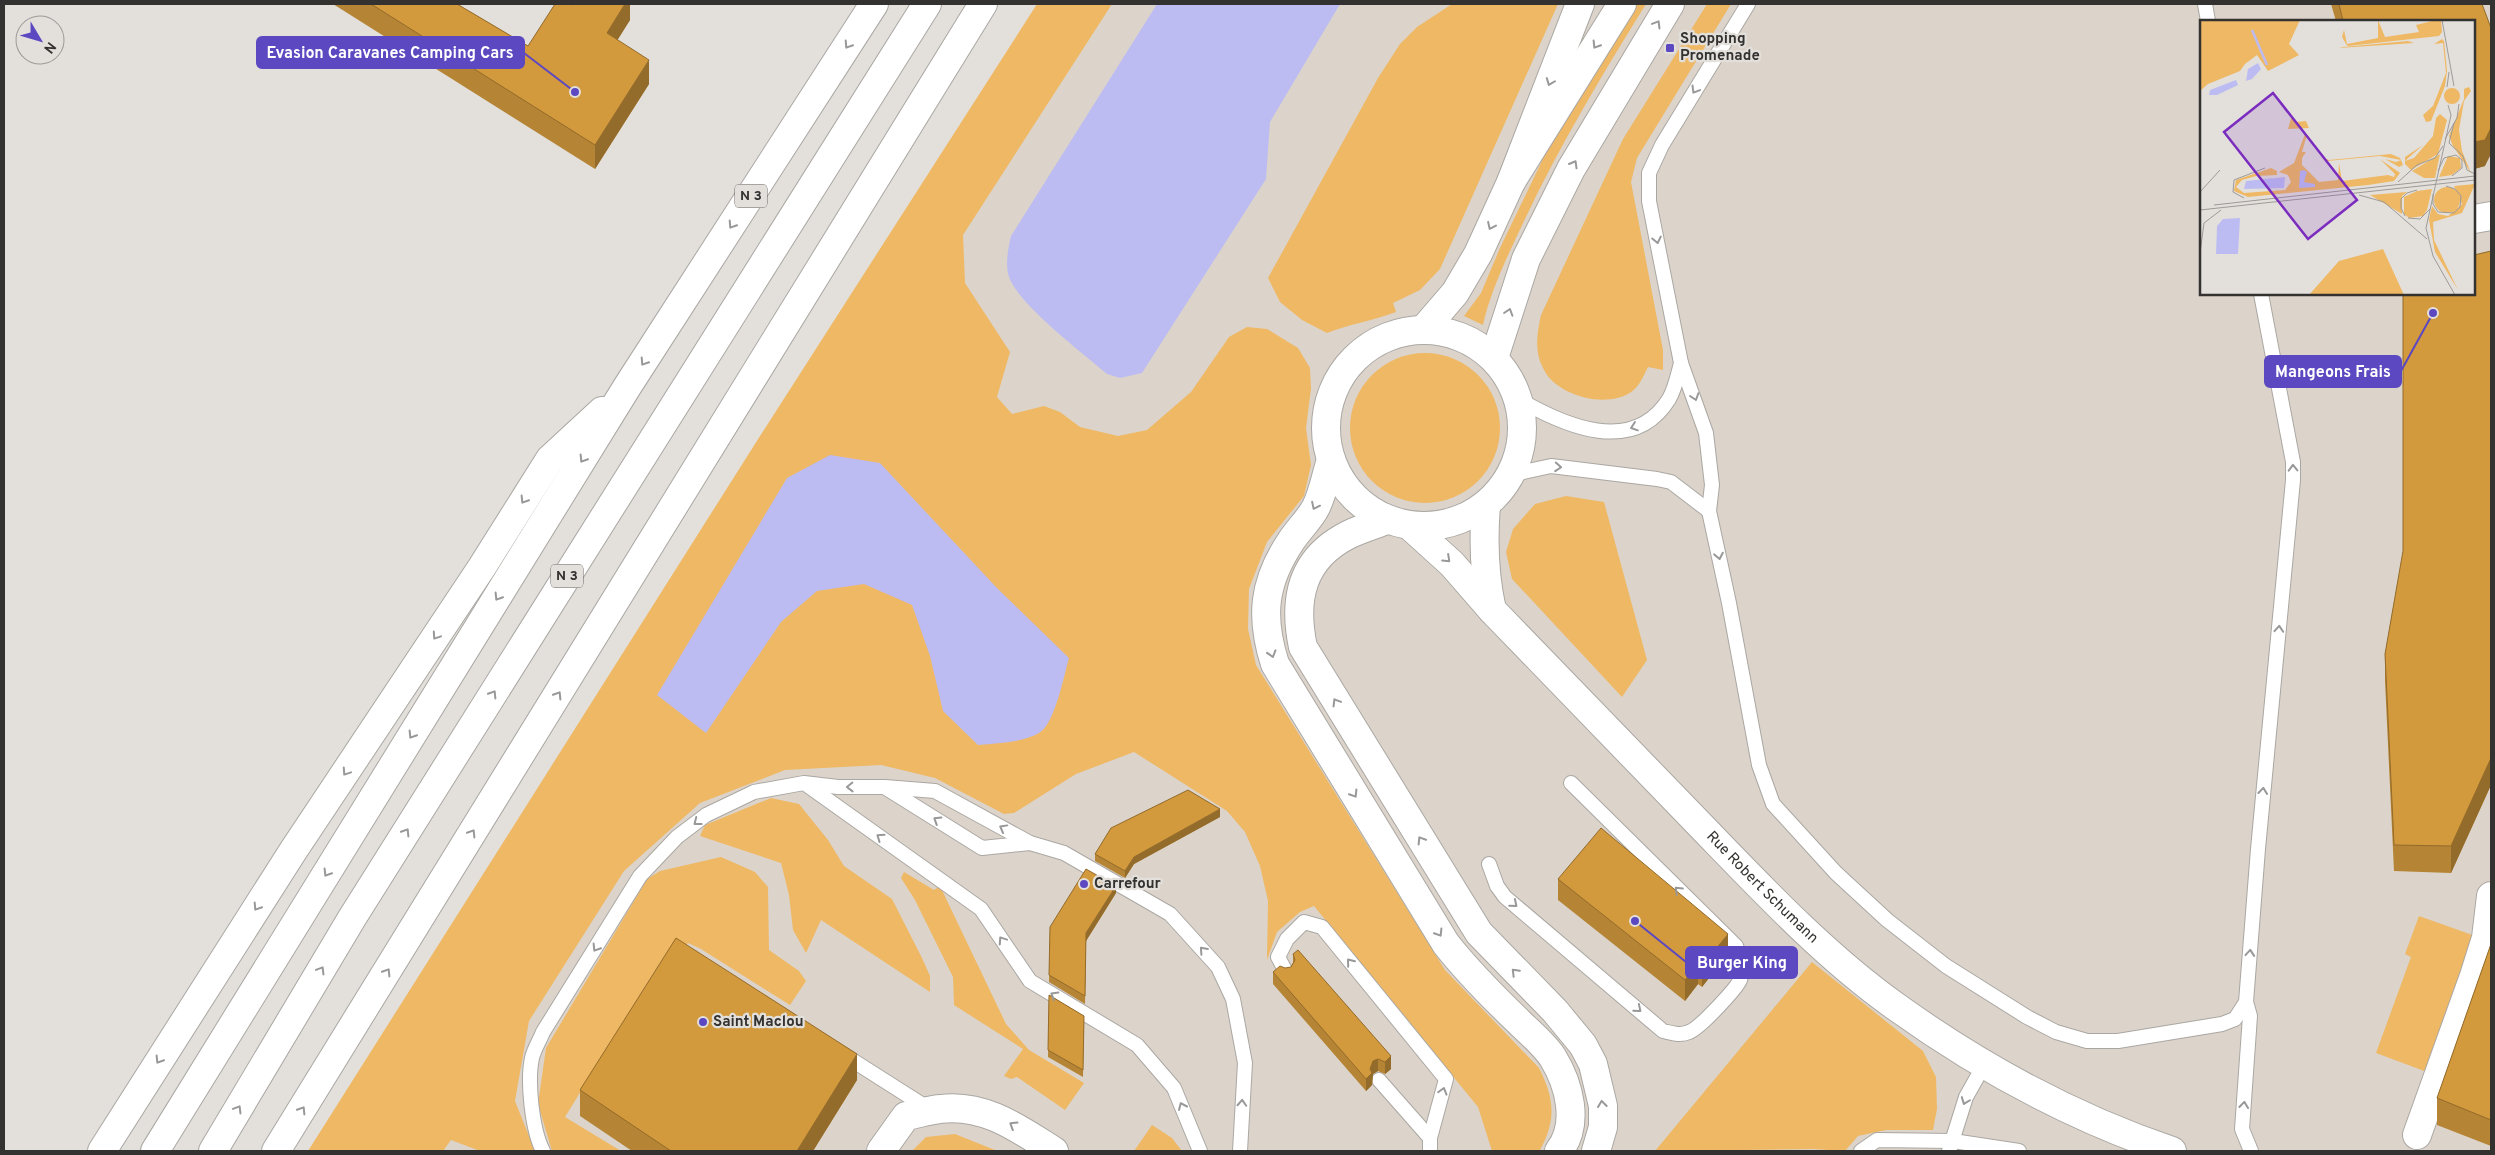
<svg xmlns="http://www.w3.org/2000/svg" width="2495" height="1155" font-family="Overpass,sans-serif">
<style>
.built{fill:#dcd4ca;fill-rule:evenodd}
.green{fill:#efb864}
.water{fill:#bcbcf2}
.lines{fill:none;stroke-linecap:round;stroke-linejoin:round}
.lane-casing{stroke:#aaa7a3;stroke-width:16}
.street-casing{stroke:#aaa7a3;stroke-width:30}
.highway-casing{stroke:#aaa7a3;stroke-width:30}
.lane{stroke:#fff;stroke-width:14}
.street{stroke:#fff;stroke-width:28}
.highway{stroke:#fff;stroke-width:28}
.wall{fill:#b58434}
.shaded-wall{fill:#936b2b}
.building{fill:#d2993d;stroke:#936b2b}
.oneway{stroke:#999898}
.poi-dot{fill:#5c48c1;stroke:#e3e0dc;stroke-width:2}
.labels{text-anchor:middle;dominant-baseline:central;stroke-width:4.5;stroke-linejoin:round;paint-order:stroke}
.shield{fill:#e3e0dc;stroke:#686664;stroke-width:1}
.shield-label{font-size:14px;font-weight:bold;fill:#333230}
.poi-label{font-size:15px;font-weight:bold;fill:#333230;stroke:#e3e0dc;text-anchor:start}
.street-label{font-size:15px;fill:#333230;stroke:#e3e0dc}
.inset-river{fill:none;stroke:#bcbcf2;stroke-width:2.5}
.inset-road{fill:none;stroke:#9d9a97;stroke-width:1}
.view{fill:#7b2cbf;fill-opacity:0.15;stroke:#7b2cbf;stroke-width:2.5}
.inset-edge{fill:none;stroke:#333230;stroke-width:2.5}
.leader{fill:none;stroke:#5c48c1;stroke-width:2}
.callout-dot{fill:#5c48c1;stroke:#e3e0dc;stroke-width:2}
.callout{fill:#5c48c1;stroke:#5c48c1;stroke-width:2}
.callout-label{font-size:16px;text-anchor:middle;font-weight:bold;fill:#fff}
</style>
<rect width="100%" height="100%" fill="#e3e0dc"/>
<path class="built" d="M1049,4H2491V1151H321ZM2201,21H2474V294H2201Z"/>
<g class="green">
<path d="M1037,4H1112L963,235L965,283L1010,352L997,397L1012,414L1044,406L1060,412L1080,427L1118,436L1147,430L1191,392L1229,337L1247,327L1267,329L1298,348L1310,368L1311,389L1306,428L1311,465L1304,496L1267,542L1249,589L1248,629L1256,665L1445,970L1539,1068C1554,1098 1557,1119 1540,1150L1492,1151L1478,1107L1314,906L1300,912L1277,932L1267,960L1268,901L1260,866L1245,832L1227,811L1134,752L1076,774L1014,813L1004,814L935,778L881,765L785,770L700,803L624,871L529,1021L515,1101L535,1151H480L451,1140L443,1151H308L760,436Z"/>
<path d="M1452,4H1558L1440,269L1420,290L1393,303L1396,312C1373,321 1349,324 1327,333L1302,320L1280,302L1268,278L1378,78L1400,44L1417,27Z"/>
<path d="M1633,4H1646C1602,75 1561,143 1525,219C1509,253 1491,289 1483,325L1464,316L1481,293L1500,248L1553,138Z"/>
<path d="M1707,4H1731L1637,158L1631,182L1663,350V370L1648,367C1643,377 1639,388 1628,394C1603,408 1555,395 1543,368C1534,351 1537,333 1541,315L1623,139Z"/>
<circle cx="1425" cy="428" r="75"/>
<path d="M1566,496L1604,502L1647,660L1622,697L1512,579L1506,552L1513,529L1535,504Z"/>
<path d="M771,798L799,804L828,840L844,866L892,899L922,958L930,976V992L821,920L806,953L793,930L789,895L781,863L700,836L705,825Z"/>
<path d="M721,857L755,872L768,887L769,950L799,971L806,981L790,1005L701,949L688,943L671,963H660L565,1117L621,1151H552L538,1104L546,1048L647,879L660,871Z"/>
<path d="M904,872L934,890L940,886L1006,1024L1029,1050L1084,1083L1065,1110L1017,1077L1011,1079L1004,1076L1023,1049L954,1005L953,977L915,900L901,878Z"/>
<path d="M2419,916L2478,937L2435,1075L2376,1053L2411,957L2405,954Z"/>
<path d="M1812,962L1923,1051L1936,1077L1937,1109L1933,1130H1886L1858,1136L1845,1151L1813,1149L1655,1151Z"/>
<path d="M1152,1125L1172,1138L1182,1151H1134Z"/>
<path d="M955,1134L995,1150L912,1151L926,1137Z"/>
</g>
<g class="water">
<path d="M1157,4H1340L1270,122L1266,179L1142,373L1120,378L1107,374C1083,353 1019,305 1009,277C1005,264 1008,249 1011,236Z"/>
<path d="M830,455L880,463L996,587L1069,658C1064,675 1055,724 1039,733C1021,743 998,743 978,745L943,711L930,656L912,605L864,584L817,591L781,622L706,733L657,695L787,478Z"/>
</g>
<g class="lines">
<g class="lane-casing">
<g id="lane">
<path d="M1748,4L1662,145L1649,173V201L1681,363L1706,433L1712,485L1709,511L1729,603L1759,765L1773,804L1836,873L1887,920L1946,966L2027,1017L2056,1032L2087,1041H2118L2222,1024L2235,1019L2246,1002"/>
<path d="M2205,4L2208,21"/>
<path d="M1518,399C1563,425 1633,457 1669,399C1675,389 1678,374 1681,363"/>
<path d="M1510,475L1551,466L1657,479L1671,482L1709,511"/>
<path d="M807,785L981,909L1030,981L1137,1045L1174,1088L1200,1151"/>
<path d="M886,788L982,848L1030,843"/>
<path d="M1489,864L1497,886L1505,897L1663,1031C1672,1033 1680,1036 1689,1032C1699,1029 1736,989 1740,980C1745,967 1741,958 1736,946L1571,783"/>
<path d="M1286,972L1278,957L1287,939L1304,922L1322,927L1446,1079L1430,1138V1151"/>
<path d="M841,1053L929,1109"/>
<path d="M1379,1080L1430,1138"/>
<path d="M543,1151C532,1130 527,1081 532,1058C534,1049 540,1040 543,1032L640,876L677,837L706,815L754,792L804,783L838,787H885L935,791L1030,843L1064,853L1170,914L1218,967L1233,999L1245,1063L1240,1151"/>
<path d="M1861,1151L1877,1140L1953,1141L2019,1151"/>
<path d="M1949,1151L1966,1097L1984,1065"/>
<path d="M2251,1151L2242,1129L2250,1016L2246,1002L2258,849L2293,480V462L2261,294"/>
</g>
</g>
<g class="street-casing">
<g id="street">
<path d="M2474,219L2491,216"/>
<path d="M1424,329L1455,293L1478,254L1511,182L1622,4"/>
<circle cx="1424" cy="428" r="98"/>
<path d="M1494,358L1526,259L1571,169L1670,4"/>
<path d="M1331,460C1326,475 1323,493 1316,507C1310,519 1298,530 1291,541C1263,583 1260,617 1275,664L1446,944C1468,972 1493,997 1519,1022C1530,1033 1545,1045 1553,1058C1569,1084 1580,1124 1559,1151"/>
<path d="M1486,505C1483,542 1484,575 1492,610"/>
<path d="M1387,520C1374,525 1360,529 1348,535C1301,559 1293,600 1303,647L1479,933L1555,1011L1583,1045L1593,1064L1603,1106V1127L1596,1151"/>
<path id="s1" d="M1410,526L1452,564L1492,610C1563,683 1634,756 1704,829C1764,891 1825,956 1895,1006C1980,1067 2074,1118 2172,1151"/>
<path d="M2417,1135L2474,976L2486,938L2491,896"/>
<path d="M881,1151L906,1116C917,1114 929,1110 940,1109C984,1103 1019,1129 1054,1151"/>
</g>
</g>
<g class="highway-casing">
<g id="highway">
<path d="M1511,182L1580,4"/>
<path d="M102,1151L293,851L482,567L550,459L602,411"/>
<path d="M155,1151L627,387L874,4"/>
<path d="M213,1151L352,918L927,4"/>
<path d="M276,1151L983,4"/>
</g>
</g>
<use href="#lane" class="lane"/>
<use href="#street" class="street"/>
<use href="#highway" class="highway"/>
</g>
<g class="wall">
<path d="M333,4H457L528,46L572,4H631L630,5V20L617,40L649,84L595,169Z"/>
<path d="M2331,4H2482L2485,166L2474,169V21H2336Z"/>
<path d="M2491,251V785L2451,873L2394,871L2385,681V654Z"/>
<path d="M1220,817L1134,864L1125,878L1095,861V854Z"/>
<path d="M1558,879L1728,954L1702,987L1698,984L1685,1001L1558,900Z"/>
<path d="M1116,893L1086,941L1085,1004L1049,982L1050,927Z"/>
<path d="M2491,944V1146L2437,1125V1098Z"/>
<path d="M1293,954L1391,1069L1385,1074L1378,1071L1373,1074L1372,1085L1366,1091L1273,984V972L1291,967L1293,963Z"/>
<path d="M1049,995L1084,1016L1083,1077L1048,1057Z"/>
<path d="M857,1080L813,1151H632L580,1116V1090Z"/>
</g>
<g class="shaded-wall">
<path d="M624,4H631L630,5V20L607,57V33Z"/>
<path d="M649,60V84L595,169V145Z"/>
<path d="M2491,128V154L2485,166L2474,169V142Z"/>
<path d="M2491,758V785L2451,873V846Z"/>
<path d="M1220,809V817L1134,864L1125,878V871L1134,857Z"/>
<path d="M1116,886V893L1086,941L1085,1004L1086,933Z"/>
<path d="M1728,934V954L1702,987V966Z"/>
<path d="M1698,963V984L1685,1001V980Z"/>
<path d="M857,1054V1080L813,1151H797Z"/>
<path d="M1391,1056V1069L1385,1074V1062Z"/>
<path d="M1378,1059V1071L1373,1074L1372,1085L1366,1091V1079L1373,1061Z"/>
</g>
<g class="building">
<path d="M371,4H457L528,46L555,4H570L572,5V4H625L607,33L649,60L595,145Z"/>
<path d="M2339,4H2482L2491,28V128L2485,140L2474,142V21H2343Z"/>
<path d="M2491,251V758L2451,846L2394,845L2385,654L2403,551V294H2474V255Z"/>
<path d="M1188,790L1220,809L1134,857L1125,871L1095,854L1111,828Z"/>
<path d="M1601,828L1728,934L1702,966L1698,963L1685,980L1558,879Z"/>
<path d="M1086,869L1116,886L1086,933L1085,996L1049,975L1050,927Z"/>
<path d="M676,938L857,1054L797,1151H671L580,1090Z"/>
<path d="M2491,944V1120L2437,1098Z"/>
<path d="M1298,950L1391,1056L1385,1062L1378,1059L1373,1061L1370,1069L1372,1073L1366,1079L1273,972L1280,966L1285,968L1291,967L1295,960L1293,954Z"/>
<path d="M1049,995L1084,1016L1083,1070L1048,1050Z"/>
</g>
<defs><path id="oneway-chevron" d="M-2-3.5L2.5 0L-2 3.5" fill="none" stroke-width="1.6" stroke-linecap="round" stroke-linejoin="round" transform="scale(1.25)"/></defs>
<g class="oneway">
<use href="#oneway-chevron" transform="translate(1657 24) rotate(-59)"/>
<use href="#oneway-chevron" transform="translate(848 45) rotate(123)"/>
<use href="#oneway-chevron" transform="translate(1596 45) rotate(122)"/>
<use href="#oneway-chevron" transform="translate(1550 82) rotate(111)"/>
<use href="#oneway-chevron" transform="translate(1695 90) rotate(121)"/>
<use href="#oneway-chevron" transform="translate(1574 164) rotate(-60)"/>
<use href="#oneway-chevron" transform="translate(732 225) rotate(123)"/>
<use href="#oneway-chevron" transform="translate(1491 226) rotate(115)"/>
<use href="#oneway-chevron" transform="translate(1657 240) rotate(78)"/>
<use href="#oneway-chevron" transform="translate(1509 312) rotate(-72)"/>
<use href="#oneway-chevron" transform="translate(644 362) rotate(123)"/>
<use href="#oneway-chevron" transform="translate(1695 397) rotate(72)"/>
<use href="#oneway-chevron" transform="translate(1634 427) rotate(161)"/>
<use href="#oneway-chevron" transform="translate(583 459) rotate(122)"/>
<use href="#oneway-chevron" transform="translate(1558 467) rotate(4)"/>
<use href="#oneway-chevron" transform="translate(2293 468) rotate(-91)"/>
<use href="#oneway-chevron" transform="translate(524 500) rotate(122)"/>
<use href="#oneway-chevron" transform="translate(1315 506) rotate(116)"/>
<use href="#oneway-chevron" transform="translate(1719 556) rotate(79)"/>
<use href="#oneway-chevron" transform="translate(1447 559) rotate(43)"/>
<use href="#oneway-chevron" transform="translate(498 597) rotate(122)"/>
<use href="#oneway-chevron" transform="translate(2279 629) rotate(-86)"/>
<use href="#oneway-chevron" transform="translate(436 636) rotate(124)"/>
<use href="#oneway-chevron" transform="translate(1272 654) rotate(73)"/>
<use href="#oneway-chevron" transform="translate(493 694) rotate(-58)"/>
<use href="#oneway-chevron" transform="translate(558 695) rotate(-58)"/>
<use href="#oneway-chevron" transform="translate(1336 702) rotate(-121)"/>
<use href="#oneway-chevron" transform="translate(412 735) rotate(122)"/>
<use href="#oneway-chevron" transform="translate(346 772) rotate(124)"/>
<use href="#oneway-chevron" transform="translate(850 787) rotate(179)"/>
<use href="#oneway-chevron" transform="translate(2263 791) rotate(-84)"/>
<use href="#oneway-chevron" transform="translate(1354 794) rotate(58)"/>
<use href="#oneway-chevron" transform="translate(937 820) rotate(-148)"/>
<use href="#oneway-chevron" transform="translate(697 822) rotate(142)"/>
<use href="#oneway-chevron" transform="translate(1003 828) rotate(-151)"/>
<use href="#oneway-chevron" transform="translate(406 832) rotate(-58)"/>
<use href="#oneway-chevron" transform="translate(472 833) rotate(-58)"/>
<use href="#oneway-chevron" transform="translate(880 837) rotate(-145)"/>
<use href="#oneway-chevron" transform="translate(1421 840) rotate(-122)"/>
<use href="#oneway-chevron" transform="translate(327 873) rotate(122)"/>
<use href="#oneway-chevron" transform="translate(1678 890) rotate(-136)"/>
<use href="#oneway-chevron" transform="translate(1514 904) rotate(40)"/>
<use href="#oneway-chevron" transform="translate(257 907) rotate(123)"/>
<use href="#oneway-chevron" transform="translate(1439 933) rotate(58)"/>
<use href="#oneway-chevron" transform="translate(1002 940) rotate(-124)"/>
<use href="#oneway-chevron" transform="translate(596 948) rotate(122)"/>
<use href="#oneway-chevron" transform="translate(1203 950) rotate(-132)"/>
<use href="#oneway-chevron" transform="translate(2250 953) rotate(-85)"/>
<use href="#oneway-chevron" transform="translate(1350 962) rotate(-129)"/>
<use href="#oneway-chevron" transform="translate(321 970) rotate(-59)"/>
<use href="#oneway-chevron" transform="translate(387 972) rotate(-58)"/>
<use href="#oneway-chevron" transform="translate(1515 972) rotate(-135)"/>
<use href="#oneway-chevron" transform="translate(1054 995) rotate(-149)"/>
<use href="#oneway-chevron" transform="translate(1638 1009) rotate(40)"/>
<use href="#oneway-chevron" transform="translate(159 1060) rotate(122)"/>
<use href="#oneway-chevron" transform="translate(1443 1091) rotate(-74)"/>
<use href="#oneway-chevron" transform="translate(1965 1101) rotate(111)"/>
<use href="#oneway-chevron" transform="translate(1242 1103) rotate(-87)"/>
<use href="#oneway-chevron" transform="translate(1602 1104) rotate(-97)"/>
<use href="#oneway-chevron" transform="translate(2244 1105) rotate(-84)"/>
<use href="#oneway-chevron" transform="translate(1182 1106) rotate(-114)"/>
<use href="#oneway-chevron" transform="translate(238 1109) rotate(-59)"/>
<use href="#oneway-chevron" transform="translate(302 1110) rotate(-58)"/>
<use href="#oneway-chevron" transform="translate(1013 1125) rotate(-148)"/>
</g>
<g class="poi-dot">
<rect x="1665" y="43" width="10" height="10" rx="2.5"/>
<circle cx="1084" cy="884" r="5"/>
<circle cx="703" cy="1022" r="5"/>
</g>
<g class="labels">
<g class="shield">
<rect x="735" y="184.5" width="32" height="23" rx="4"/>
<rect x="551" y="564.5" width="32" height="23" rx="4"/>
</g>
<g class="shield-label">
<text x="751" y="196">N 3</text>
<text x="567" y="576">N 3</text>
</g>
<g class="poi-label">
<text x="1680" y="39">Shopping<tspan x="1680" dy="17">Promenade</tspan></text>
<text x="1094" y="884">Carrefour</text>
<text x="713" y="1022">Saint Maclou</text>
</g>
<g class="street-label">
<text stroke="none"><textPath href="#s1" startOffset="505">Rue Robert Schumann</textPath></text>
</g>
</g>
<g transform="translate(2200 20)">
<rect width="275" height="275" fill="#e3e0dc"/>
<path d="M0,0H100L89,24L99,35L68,51L57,35L45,44L40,51L8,64L0,71ZM178,0L185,17L219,12L216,5L236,0H241L242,12L239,16L148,26L146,24L142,17L144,10L147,24L178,18ZM242,19L244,21L247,51L245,66L231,101L226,102L223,95L233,86L246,53L243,23L234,24ZM208,21L214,23L139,28L143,27ZM269,67L271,71L264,81L259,110L262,131L271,153L253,126L249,116L264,79V69ZM244 76a8 8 0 1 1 16 0a8 8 0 1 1-16 0ZM240,94L247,100L238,134L211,150L205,144V137L223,125L205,141L214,138L233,116L236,98ZM91,98L96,102L106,101L109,108L88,109ZM105,114L109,117L106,118L102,132H106L102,138V145L119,162L138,160L139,143L142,161L188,155L194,157L195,154L180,139L200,153L194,161L168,165L48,177L34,171L36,160L71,148L77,151V155L56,156L42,160L36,167L44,173L85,170L91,162L88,155L79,152L94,143ZM191,134L200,138L201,140L203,145L199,147L185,139L196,142L201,140L180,136L127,141L124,138L129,140ZM240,134L235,158H224L212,151ZM248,136L260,138L261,148L252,155L239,157ZM275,164L262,193L233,202L234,220L258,270L235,232L229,200L232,186L238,194L248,196L262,184L254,166ZM234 180a13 13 0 1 1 26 0a13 13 0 1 1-26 0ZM232,169L227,190L223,196L209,198L204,194V177L217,171ZM207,172L202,176V194L170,175ZM183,229L204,275H109L139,241Z" fill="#efb864"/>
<path d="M58,43L61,49L52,59L46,61L48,49ZM36,60L38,65L17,75H9L10,70ZM104,150L107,152L104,162L115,164V167L99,168L100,151ZM85,157L84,168L44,169L46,161ZM40,198L38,234H16L17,206L23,199Z" fill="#bcbcf2"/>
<path class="inset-river" d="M52,10L67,45"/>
<path class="inset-road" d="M242,0L254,66M247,67L249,52M248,85L251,95L226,208L233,236L255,275M254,103L249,123L263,136L267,150L275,154M245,119L257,98L259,84M238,151L244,138L256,135L262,140V148L252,156M198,162L217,145L235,138L243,126M0,172L20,150M233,174V184L238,192L254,193L260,187L261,176L255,169L246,166M159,175L184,182L227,219M44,178L33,172L34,160L65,148M14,185L275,156M0,190L275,160M205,196L201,188V179L207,173L217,170M208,198L220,199L230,189M0,233L4,203L21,190"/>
<path class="view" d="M73,73L157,180L108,219L24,112Z"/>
<rect width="275" height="275" class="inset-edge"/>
</g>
<path class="leader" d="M575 92L524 53M2433 313L2401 371M1635 921L1686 962"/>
<g class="callout-dot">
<circle cx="575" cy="92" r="5"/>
<circle cx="2433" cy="313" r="5"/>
<circle cx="1635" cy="921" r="5"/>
</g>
<g class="callout">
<rect x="257" y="37" width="267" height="31" rx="5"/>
<rect x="2265" y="356" width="136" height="31" rx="5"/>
<rect x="1686" y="947" width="111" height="31" rx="5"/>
</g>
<g class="callout-label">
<text x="390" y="58">Evasion Caravanes Camping Cars</text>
<text x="2333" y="377">Mangeons Frais</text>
<text x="1742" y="968">Burger King</text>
</g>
<rect width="2495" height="1155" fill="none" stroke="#333230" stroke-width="10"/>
<g transform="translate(40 40) rotate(128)"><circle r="24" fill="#e3e0dc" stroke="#9d9a97"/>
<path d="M0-4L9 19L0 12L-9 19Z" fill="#5c48c1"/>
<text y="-8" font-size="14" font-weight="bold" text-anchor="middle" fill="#333230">N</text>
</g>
</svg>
